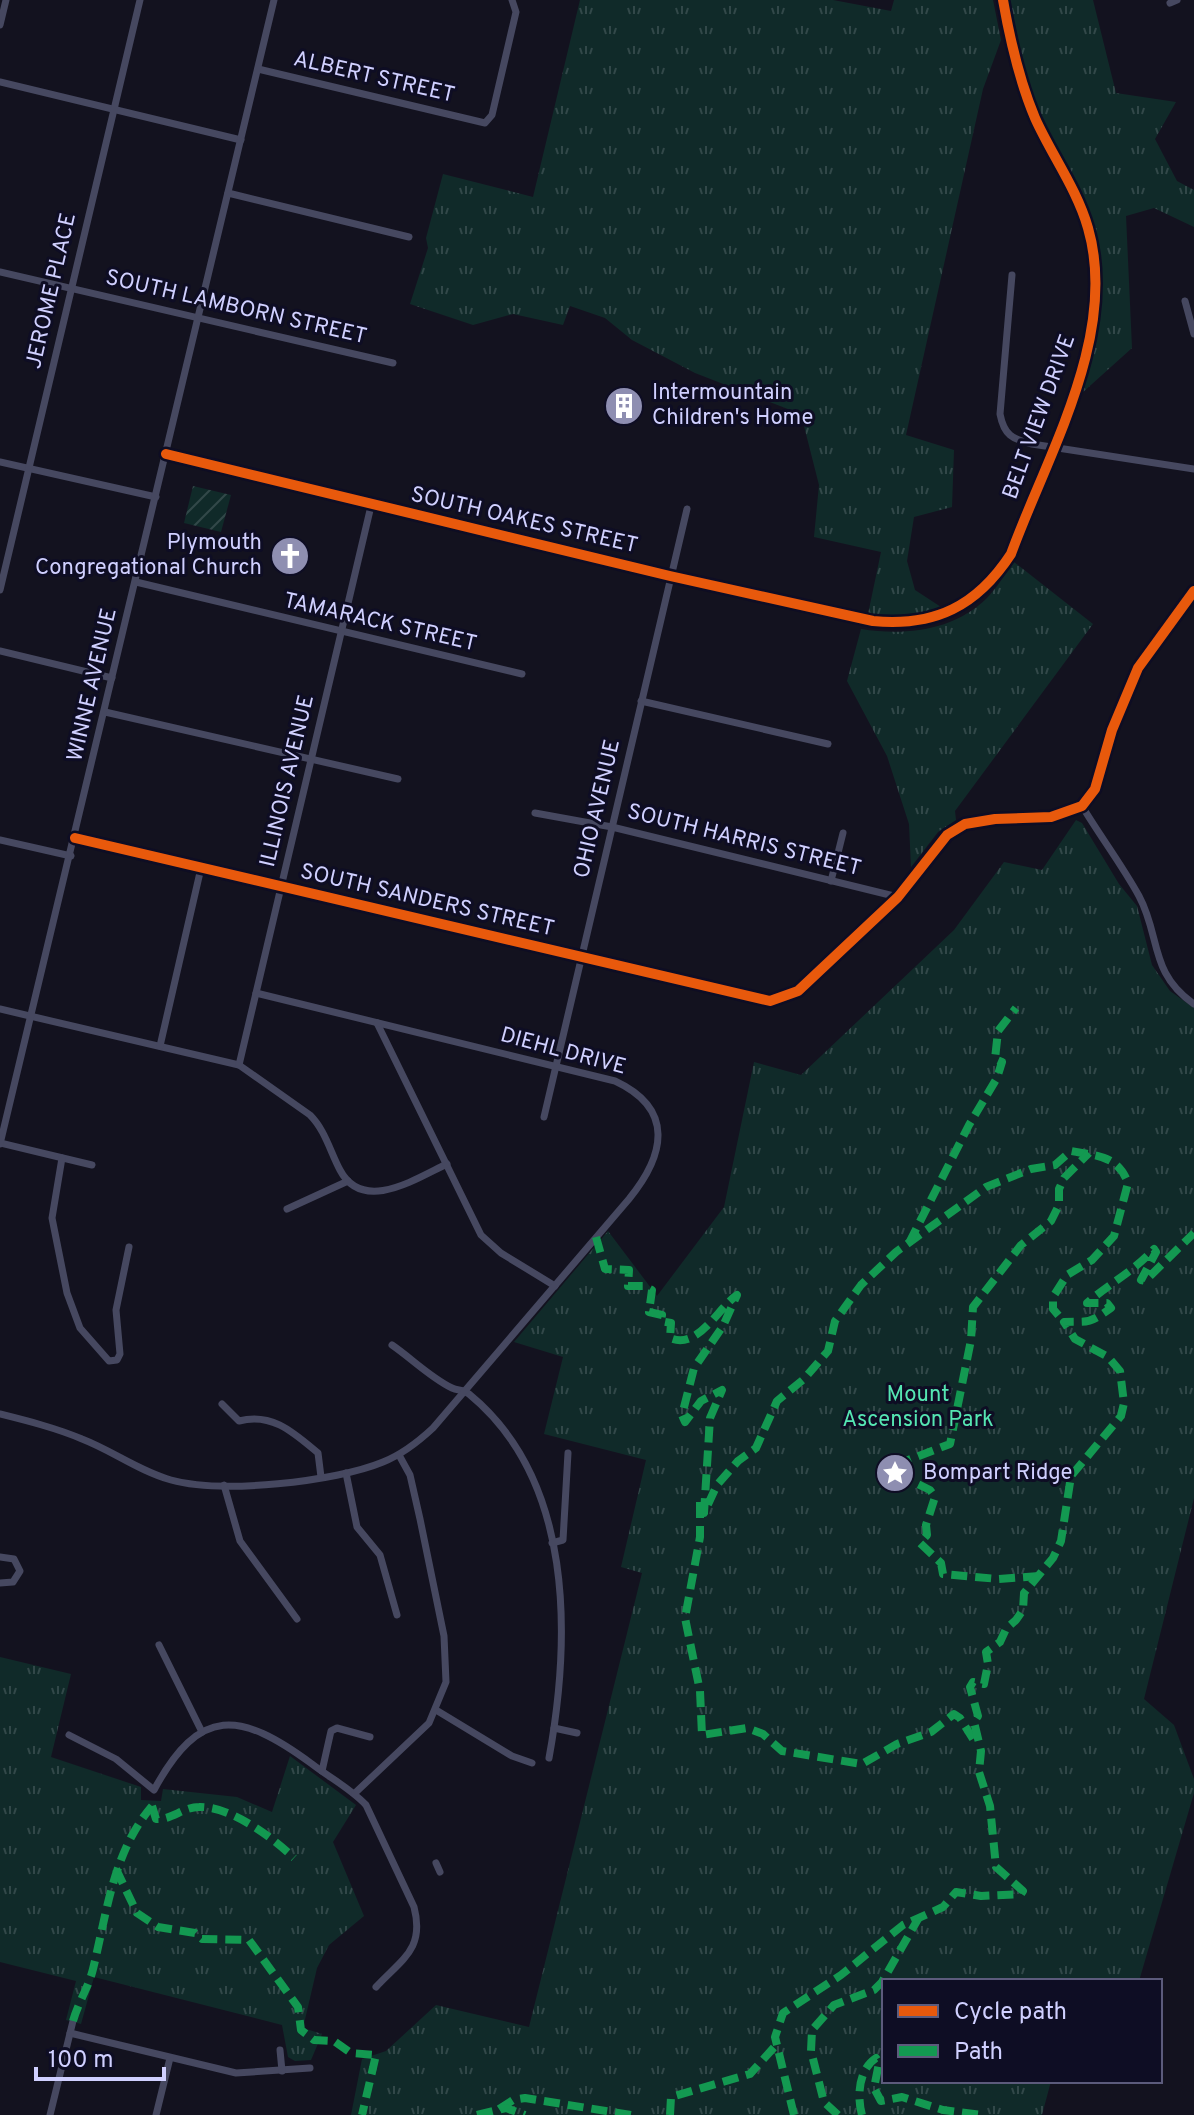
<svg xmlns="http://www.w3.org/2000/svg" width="1194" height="2115" font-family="Overpass,sans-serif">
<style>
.grass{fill:url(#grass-tufts)}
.garden{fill:url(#garden-furrows)}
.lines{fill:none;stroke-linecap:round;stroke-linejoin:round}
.street{stroke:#464860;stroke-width:7}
.quiet{stroke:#139951;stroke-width:8;stroke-dasharray:16 8;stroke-linecap:butt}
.cycleway-casing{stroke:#0e0d24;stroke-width:15}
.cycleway{stroke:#e8590c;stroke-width:10}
.labels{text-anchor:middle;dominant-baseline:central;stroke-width:6;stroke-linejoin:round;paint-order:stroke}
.street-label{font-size:22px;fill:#d0d0ff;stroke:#0e0d24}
.poi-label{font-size:22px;fill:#d0d0ff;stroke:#0e0d24;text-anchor:start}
.park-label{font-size:22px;fill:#55e6b2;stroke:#0e0d24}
</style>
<defs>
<pattern id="grass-tufts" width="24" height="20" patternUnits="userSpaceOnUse" patternTransform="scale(2)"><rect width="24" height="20" fill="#102a29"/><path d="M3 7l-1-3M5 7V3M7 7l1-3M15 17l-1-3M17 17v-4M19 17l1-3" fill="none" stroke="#324849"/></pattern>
<pattern id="garden-furrows" width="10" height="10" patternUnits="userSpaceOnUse" patternTransform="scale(2)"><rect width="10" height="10" fill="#102a29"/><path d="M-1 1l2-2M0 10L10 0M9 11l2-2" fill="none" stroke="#324849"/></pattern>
</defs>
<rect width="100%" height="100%" fill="#13121f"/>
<g class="grass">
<path d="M580,0H833L891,11L894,0H993L1001,40L983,89L906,435L954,450L952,507L914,517L907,561L915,590L941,607L908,616L868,614L881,552L814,537L819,485L804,426L793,411L695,373L632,340L605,318L570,306L563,325L513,314L473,325L410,304L428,248L426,238L443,174L533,197Z"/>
<path d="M1010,0H1093L1116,93L1176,102L1155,139L1177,181L1194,190V227L1154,208L1126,216L1132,348L1082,393C1105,326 1112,262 1082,196C1069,167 1052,142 1040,113C1025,77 1018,39 1010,0Z"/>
<path d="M1014,562L1093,624L955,811L956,820L938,832L911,867L909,824L887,756L847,681L861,629C904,636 954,631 987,598C997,588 1005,574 1014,562Z"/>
<path d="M1076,820L1082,823L1119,884L1137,906L1152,965L1170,991L1194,1008V1498L1144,1699L1174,1725L1194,1779V1793L1139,1981H884V2081H1051L1042,2115H351L362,2059L386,2051L436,2005L529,2027L642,1573L621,1567L646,1460L544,1434L563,1357L514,1342L608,1231L657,1296L724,1207L754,1062L801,1075L954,930L1004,862L1042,870Z"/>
<path d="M0,1657L71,1674L51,1757L141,1787V1800L161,1801L163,1789L237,1797L272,1812L290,1756L356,1805L333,1842L364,1916L329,1945L317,1968L303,2028L322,2034L311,2060L295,2061L288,2057L282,2025L94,1977L81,2024L66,2020L76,1981L0,1962Z"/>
</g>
<path class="garden" d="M193,486L231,495L221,532L184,523Z"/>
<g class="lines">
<g class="street">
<path d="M1170,3L1177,0"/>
<path d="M0,25L6,0"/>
<path d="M258,69L485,123L492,115L516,12L512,0"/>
<path d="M0,82L241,140"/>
<path d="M228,193L409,237"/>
<path d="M0,272L393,363"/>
<path d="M1012,275L1000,414C1004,435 1012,439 1032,444L1194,469"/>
<path d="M1185,301L1194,334"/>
<path d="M166,454L670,576L873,621C935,627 977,606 1011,554C1047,455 1119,335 1088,228C1077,189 1051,154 1035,118C1019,80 1010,40 1003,0"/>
<path d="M0,462L156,497"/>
<path d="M136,582L522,674"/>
<path d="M0,590L140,0"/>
<path d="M0,651L112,678"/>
<path d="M641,701L828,744"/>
<path d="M105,712L398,779"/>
<path d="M1082,806C1100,836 1122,865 1139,896C1161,937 1149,973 1194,1004"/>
<path d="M535,813L612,827L898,897"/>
<path d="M75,838L770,1001L798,991L898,897L947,835L965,824L995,819L1051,817L1082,806L1095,789L1112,730L1138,668L1194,591"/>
<path d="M0,840L71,856"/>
<path d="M831,881L843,833"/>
<path d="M0,1009L239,1065L310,1115C325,1130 330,1151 340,1170C363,1214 417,1178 447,1164"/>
<path d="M377,1023L481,1235L501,1253L555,1286"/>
<path d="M160,1046L201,868"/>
<path d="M239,1065L371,506"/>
<path d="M544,1117L687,509"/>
<path d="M0,1143L92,1165"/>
<path d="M0,1144L274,0"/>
<path d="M62,1158L52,1218L67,1293L80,1328L109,1361L117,1360L120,1354L116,1310L129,1247"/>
<path d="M287,1209L348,1181"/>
<path d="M392,1345C411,1358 431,1378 452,1388C458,1391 463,1389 469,1394C574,1480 571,1637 549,1758"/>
<path d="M222,1404L239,1421C272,1412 294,1433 318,1453L321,1477"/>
<path d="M0,1414C28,1421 56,1428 82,1439C113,1451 139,1471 171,1480C221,1494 335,1482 383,1462C403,1454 418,1442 433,1428L629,1199C665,1155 675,1109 615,1081L256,993"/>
<path d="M346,1473L357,1527L380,1555L397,1615"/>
<path d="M224,1485L240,1541L297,1619"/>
<path d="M552,1543L563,1540L568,1453"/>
<path d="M0,1557L14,1559L20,1571L13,1582L0,1583"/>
<path d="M159,1645L202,1732"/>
<path d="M436,1710L512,1756L532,1763"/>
<path d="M554,1728L577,1733"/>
<path d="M69,1735L116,1759L154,1790C200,1705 240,1711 312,1764C330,1778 350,1788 366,1805L414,1907C425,1949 402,1959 376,1987"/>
<path d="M322,1771L331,1731L337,1728L370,1737"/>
<path d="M355,1793L429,1723L446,1682L444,1636L420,1519L410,1475L399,1455"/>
<path d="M436,1863L440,1872"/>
<path d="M70,2033L236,2073L310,2068"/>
<path d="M280,2050L282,2071"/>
<path d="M50,2115L73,2021"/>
<path d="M156,2115L170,2058"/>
</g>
<g class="quiet">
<path d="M596,1237L605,1269L629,1270L628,1286H644L652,1290L649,1312L662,1315L661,1321L671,1323L670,1338C698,1350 717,1309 737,1295L723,1326L694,1368L682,1415L685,1422L701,1401L722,1390L710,1418L704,1513L717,1485L738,1461L756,1448L777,1401L804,1379L828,1351L835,1321L861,1285L896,1252L986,1187L1031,1169L1055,1165L1071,1151C1096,1156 1118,1155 1128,1183L1114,1236L1092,1260L1067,1275L1053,1297V1309L1064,1322"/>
<path d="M909,1243L969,1125L997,1078L1002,1062L995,1059L998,1031L1016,1008"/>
<path d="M700,1502V1537L685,1618L700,1691L702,1735L747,1728L763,1734L782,1751L862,1764L897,1744L931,1732L954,1714L960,1718L973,1739"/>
<path d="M1039,1576L998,1579L943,1574L941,1563L920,1543L927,1535L926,1525L935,1497L930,1490L895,1473L903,1462L950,1444L971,1340L973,1307L1021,1245L1051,1221L1059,1205V1189L1064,1178L1089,1153"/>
<path d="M152,1806L156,1819C172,1820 183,1807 199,1807C230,1806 272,1837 294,1858"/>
<path d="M116,1869L137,1913L158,1927L195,1933L202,1939L249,1940L298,2007L301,2030L314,2040L334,2041L351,2053L376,2055L362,2115"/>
<path d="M73,2021C78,2003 89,1986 93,1969C107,1912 113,1852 152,1806"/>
<path d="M499,2109L513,2100L525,2098L631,2115"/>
<path d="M477,2115L506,2108L525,2115"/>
<path d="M670,2115L671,2097L750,2074L777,2044"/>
<path d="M794,2115L775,2037L783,2013L841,1975L903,1925L943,1907L956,1892L981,1896L1021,1894L1023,1891L996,1867L990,1806L979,1772L981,1751L974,1722L978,1716L970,1687L973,1682L984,1684L988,1664L986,1652L1000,1642L1006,1629L1016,1620L1023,1610L1024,1593L1053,1558L1061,1541L1071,1476L1121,1416L1124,1403L1120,1371L1108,1357L1075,1339L1064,1322C1090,1321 1087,1325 1111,1308L1107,1303H1087C1109,1284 1134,1271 1154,1249L1156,1252L1141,1280L1145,1281L1194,1233"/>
<path d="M838,2115L824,2102L811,2051L812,2030L834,2005L874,1990L882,1982L918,1919"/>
<path d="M862,2115C857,2097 858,2070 876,2058L879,2063L874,2088L881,2101L902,2097L943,2110L982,2115"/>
</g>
<g class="cycleway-casing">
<g id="cycleway">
<path d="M166,454L670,576L873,621C935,627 977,606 1011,554C1047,455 1119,335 1088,228C1077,189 1051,154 1035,118C1019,80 1010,40 1003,0"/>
<path d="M75,838L770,1001L798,991L898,897L947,835L965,824L995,819L1051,817L1082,806L1095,789L1112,730L1138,668L1194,591"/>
</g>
</g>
<use href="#cycleway" class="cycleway"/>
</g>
<defs>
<g id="building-disc" transform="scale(2)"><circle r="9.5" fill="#8e8eb1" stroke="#0e0d24"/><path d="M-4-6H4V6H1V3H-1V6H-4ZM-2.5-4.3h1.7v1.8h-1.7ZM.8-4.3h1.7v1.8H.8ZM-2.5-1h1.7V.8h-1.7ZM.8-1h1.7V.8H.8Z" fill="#fff"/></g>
<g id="church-disc" transform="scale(2)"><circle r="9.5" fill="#8e8eb1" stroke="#0e0d24"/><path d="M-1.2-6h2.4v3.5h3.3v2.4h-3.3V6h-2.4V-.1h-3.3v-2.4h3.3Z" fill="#fff"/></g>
<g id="sight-disc" transform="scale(2)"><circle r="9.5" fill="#8e8eb1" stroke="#0e0d24"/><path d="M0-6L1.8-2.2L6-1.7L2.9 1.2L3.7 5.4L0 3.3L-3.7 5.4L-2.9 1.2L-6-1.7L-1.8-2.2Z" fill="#fff"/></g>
</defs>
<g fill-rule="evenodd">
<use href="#building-disc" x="624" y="406"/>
<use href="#church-disc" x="290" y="556"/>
<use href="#sight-disc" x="895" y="1473"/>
</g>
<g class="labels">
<g class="street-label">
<text transform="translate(374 78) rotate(13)">ALBERT STREET</text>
<text transform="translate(52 291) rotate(-77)">JEROME PLACE</text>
<text transform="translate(236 308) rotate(13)">SOUTH LAMBORN STREET</text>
<text transform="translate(1040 417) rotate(-70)">BELT VIEW DRIVE</text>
<text transform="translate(524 521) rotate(13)">SOUTH OAKES STREET</text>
<text transform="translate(380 623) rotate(13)">TAMARACK STREET</text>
<text transform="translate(93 685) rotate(-77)">WINNE AVENUE</text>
<text transform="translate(288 781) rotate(-77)">ILLINOIS AVENUE</text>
<text transform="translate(598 809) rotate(-77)">OHIO AVENUE</text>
<text transform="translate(744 841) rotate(14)">SOUTH HARRIS STREET</text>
<text transform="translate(427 901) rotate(13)">SOUTH SANDERS STREET</text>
<text transform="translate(563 1052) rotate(15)">DIEHL DRIVE</text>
</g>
<g class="poi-label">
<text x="652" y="393">Intermountain<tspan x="652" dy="25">Children's Home</tspan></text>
<text x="262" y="543" text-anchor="end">Plymouth<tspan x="262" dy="25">Congregational Church</tspan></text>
<text x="923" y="1473">Bompart Ridge</text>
</g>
<g class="park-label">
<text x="918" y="1395">Mount<tspan x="918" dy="25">Ascension Park</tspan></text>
</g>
</g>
<rect x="882" y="1979" width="280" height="104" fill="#0e0d24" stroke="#5c5b7c" stroke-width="2"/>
<rect x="898" y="2005" width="40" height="12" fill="#e8590c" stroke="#5c5b7c" stroke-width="2"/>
<text x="954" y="2019" font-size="24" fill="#d0d0ff">Cycle path</text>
<rect x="898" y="2045" width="40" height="12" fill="#139951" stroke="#5c5b7c" stroke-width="2"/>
<text x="954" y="2059" font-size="24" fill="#d0d0ff">Path</text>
<path d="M36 2067v12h128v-12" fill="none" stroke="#d0d0ff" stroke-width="4"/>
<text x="48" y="2067" font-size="24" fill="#d0d0ff" stroke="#0e0d24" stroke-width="6" paint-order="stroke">100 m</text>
</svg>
